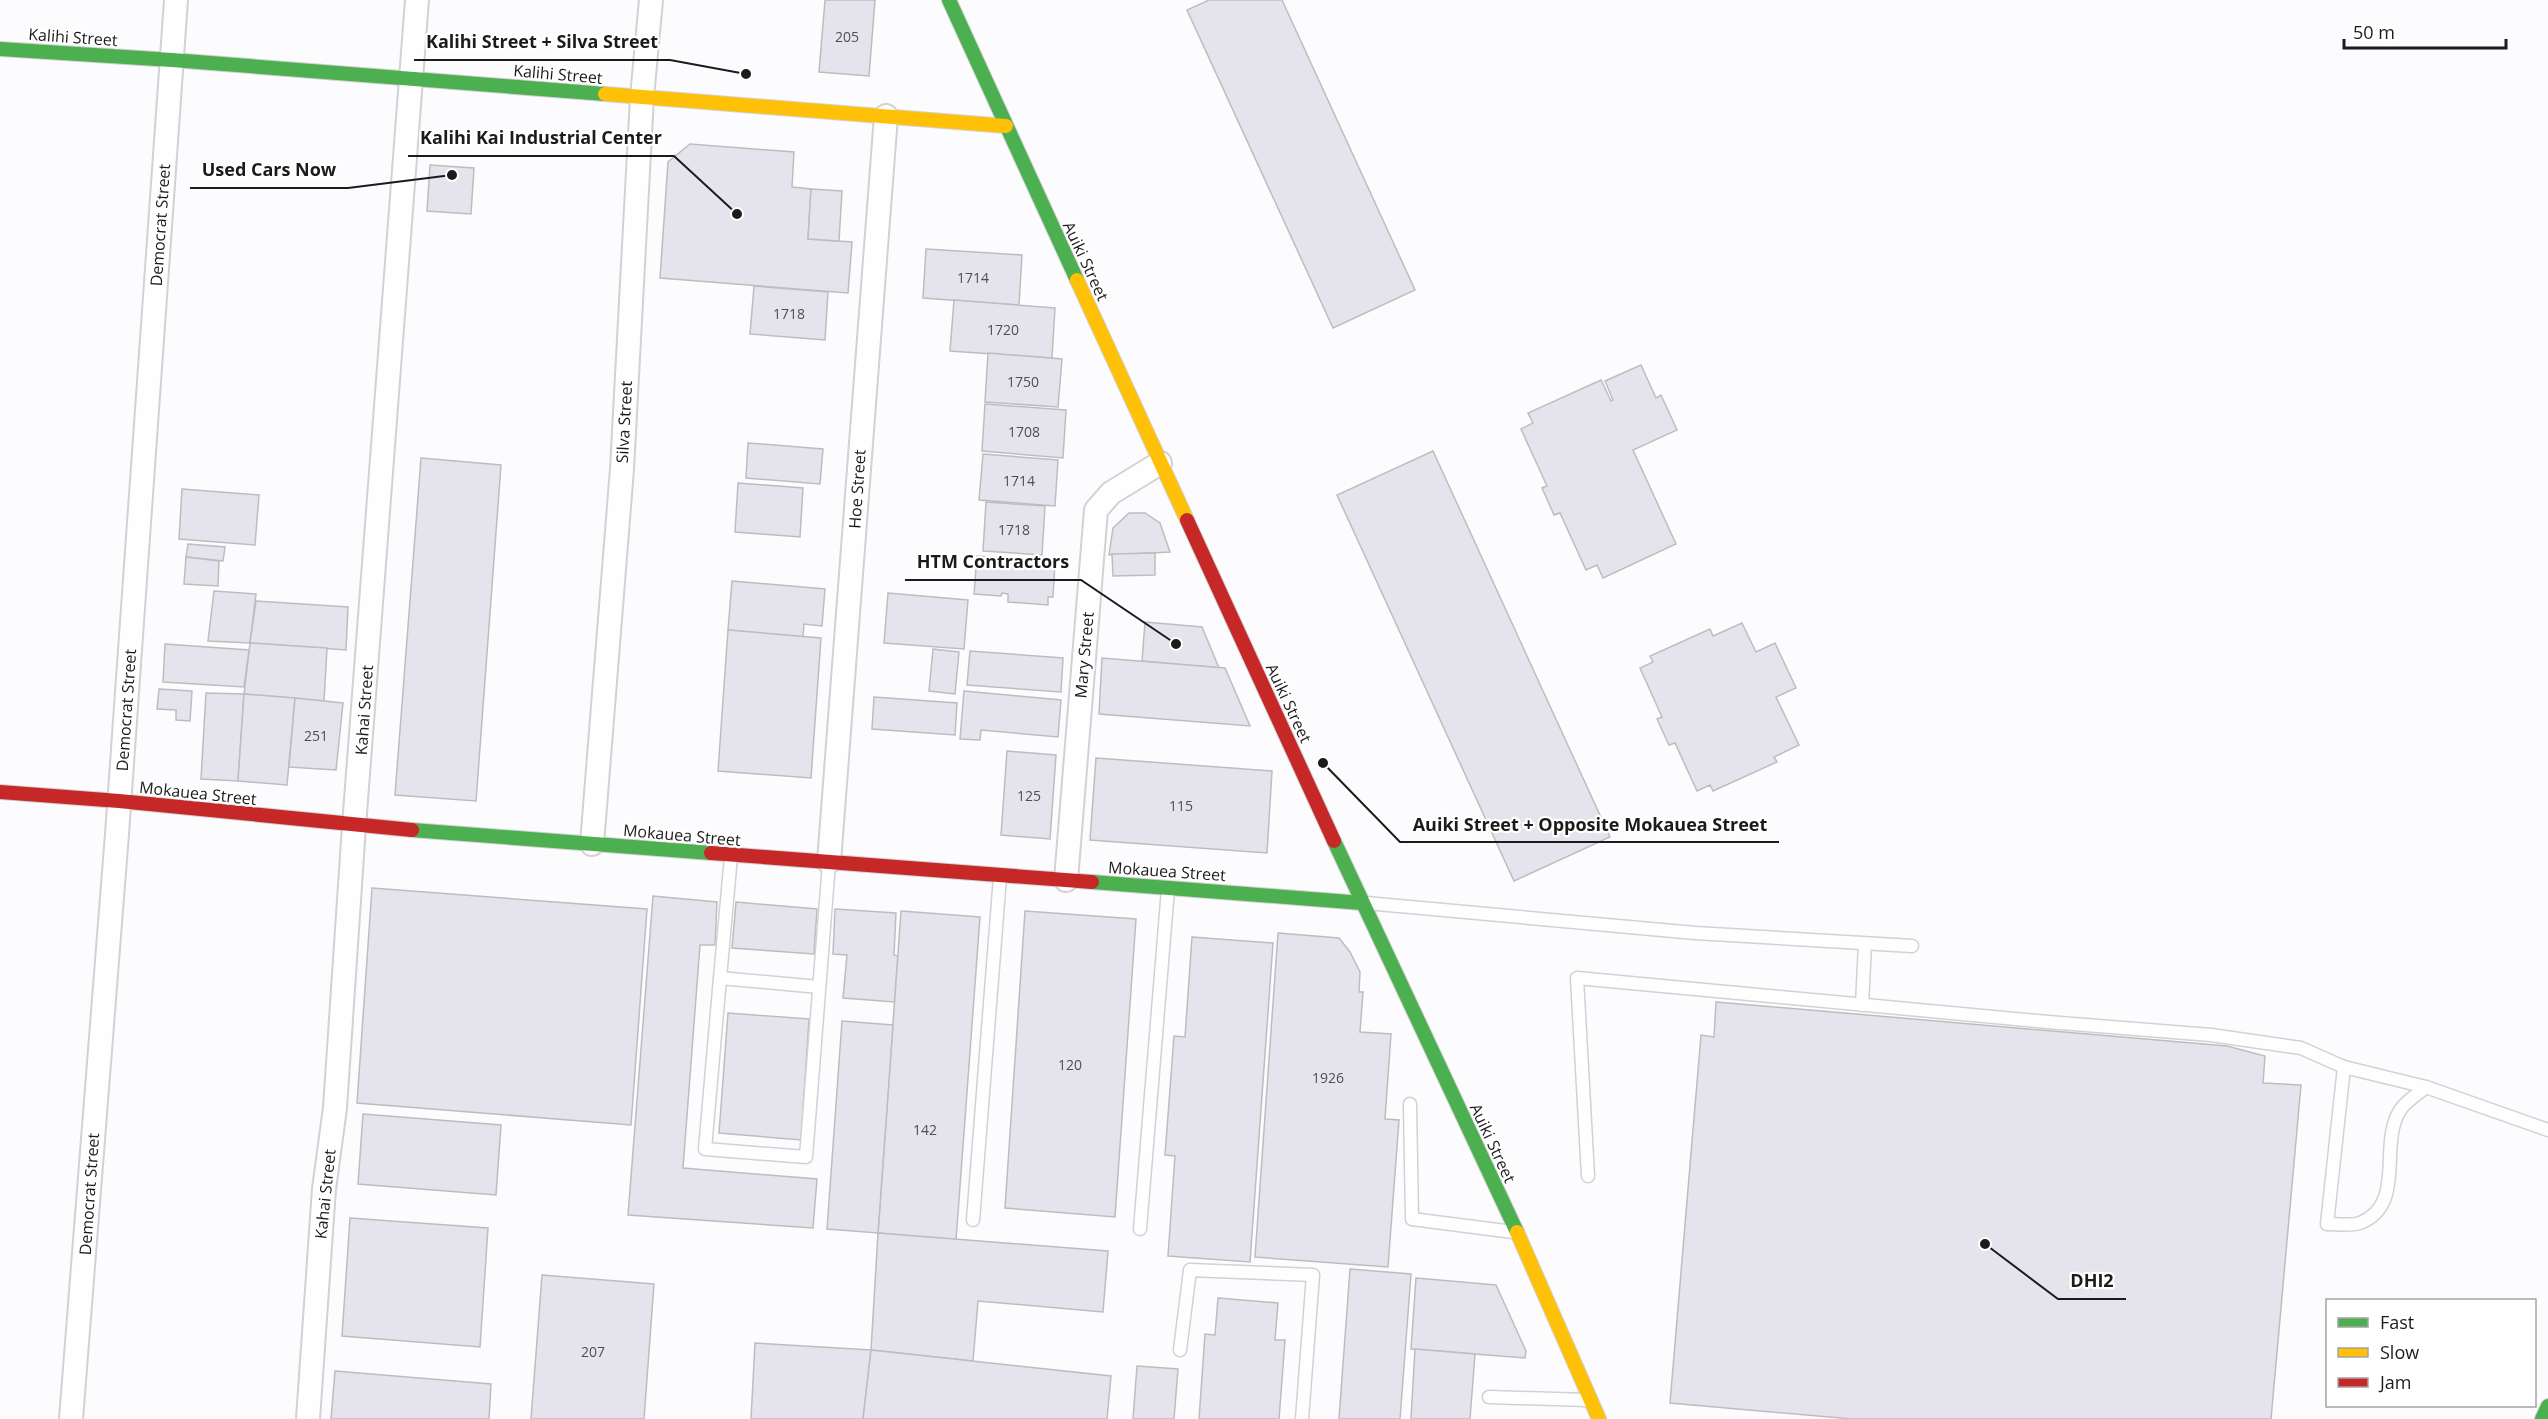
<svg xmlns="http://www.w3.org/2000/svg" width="2548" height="1419" font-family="'Open Sans',sans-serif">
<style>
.building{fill:#e5e4ed;stroke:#bdbdbf;stroke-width:1.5}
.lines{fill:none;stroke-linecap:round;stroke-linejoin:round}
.lane-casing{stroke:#d2d1d3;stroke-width:15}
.street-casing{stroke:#d2d1d3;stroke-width:26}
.fast-casing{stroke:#d2d1d3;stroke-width:16}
.slow-casing{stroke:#d2d1d3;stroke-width:16}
.jam-casing{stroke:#d2d1d3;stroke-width:16}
.lane{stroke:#fffeff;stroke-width:12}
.street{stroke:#fffeff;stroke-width:22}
.fast{stroke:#4caf50;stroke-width:14}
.slow{stroke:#ffc107;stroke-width:14}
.jam{stroke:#c62828;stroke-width:14}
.labels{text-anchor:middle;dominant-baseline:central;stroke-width:4.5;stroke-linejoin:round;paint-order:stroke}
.number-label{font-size:14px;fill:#4f4e51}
.street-label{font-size:16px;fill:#1c1b1c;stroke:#fff}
.leader{fill:none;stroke:#1c1b1c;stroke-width:2}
.callout-dot{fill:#1c1b1c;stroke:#fff;stroke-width:2}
.callout-label{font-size:18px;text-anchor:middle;font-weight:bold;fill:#1c1b1c;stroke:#fff;stroke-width:4.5;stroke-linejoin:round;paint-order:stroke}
</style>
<rect width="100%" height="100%" fill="#fcfbfd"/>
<g class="building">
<path d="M825,0H875L869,76L819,72Z"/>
<path d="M1209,0H1282L1415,290L1333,328L1187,10Z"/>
<path d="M690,144L794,152L792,187L811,189L808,239L852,242L848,293L660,278L668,162Z"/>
<path d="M430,165L474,168L471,214L427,211Z"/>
<path d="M811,189L842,191L839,241L808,239Z"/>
<path d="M926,249L1022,255L1019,305L923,298Z"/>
<path d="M754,286L828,292L825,340L750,334Z"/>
<path d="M954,300L1055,308L1052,358L950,351Z"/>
<path d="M988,353L1062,359L1058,407L985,402Z"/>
<path d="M1641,365L1656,398L1661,395L1677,430L1633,450L1676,544L1603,578L1597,565L1586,570L1560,513L1554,515L1542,488L1547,486L1521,429L1533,423L1528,413L1601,380L1611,401L1613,400L1605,381Z"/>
<path d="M985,404L1066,410L1063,458L982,451Z"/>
<path d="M748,443L823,449L820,484L746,478Z"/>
<path d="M1433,451L1610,837L1514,881L1337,495Z"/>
<path d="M983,454L1058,460L1055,506L979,500Z"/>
<path d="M421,458L501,465L476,801L395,795Z"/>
<path d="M738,483L803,488L800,537L735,532Z"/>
<path d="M182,489L259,495L255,545L179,539Z"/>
<path d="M986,502L1045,506L1042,555L983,551Z"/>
<path d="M1129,513H1145L1160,523L1170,552L1109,555L1113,528Z"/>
<path d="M188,544L225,547L223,561L186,557Z"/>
<path d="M1155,553V575L1113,576L1112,554Z"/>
<path d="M977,556L1055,562L1053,597H1048V605L1008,602V594L1002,593L1001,596L974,594Z"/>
<path d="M186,557L219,561L218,586L184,584Z"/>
<path d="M732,581L825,589L822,626L804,624L803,637L728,630Z"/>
<path d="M214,591L256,594L250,643L208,641Z"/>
<path d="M888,593L968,600L964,649L884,643Z"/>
<path d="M256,601L348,607L346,650L250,643Z"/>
<path d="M1145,622L1202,627L1219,668L1142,661Z"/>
<path d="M1742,623L1756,652L1775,643L1796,688L1776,697L1799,745L1774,757L1777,762L1713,791L1710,785L1697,791L1675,743L1669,745L1657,719L1662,717L1640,668L1653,662L1650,656L1710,629L1713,636Z"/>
<path d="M728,630L821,638L811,778L718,771Z"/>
<path d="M250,643L327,648L324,701L244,694Z"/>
<path d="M165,644L249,650L244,687L163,682Z"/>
<path d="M933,649L959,652L955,694L929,691Z"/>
<path d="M970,651L1063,658L1061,692L967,685Z"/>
<path d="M1102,658L1225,668L1250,726L1099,714Z"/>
<path d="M159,689L192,691L190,721L176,720V710L157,709Z"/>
<path d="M964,691L1061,700L1058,737L981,730L980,740L960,739Z"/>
<path d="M206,693L244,694L238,781L201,779Z"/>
<path d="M244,694L295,698L287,785L238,781Z"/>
<path d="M874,697L957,703L955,735L872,729Z"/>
<path d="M295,698L343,703L336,770L289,767Z"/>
<path d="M1007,751L1056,755L1050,839L1001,835Z"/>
<path d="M1096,758L1272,771L1267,853L1090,840Z"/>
<path d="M372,888L647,909L631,1125L357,1103Z"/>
<path d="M653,896L717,902L715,945H700L683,1168L817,1179L813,1228L628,1215Z"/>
<path d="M736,902L817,909L814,954L732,948Z"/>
<path d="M835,909L896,913L894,955L898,956L895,1002L843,998L847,955L833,954Z"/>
<path d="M901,911L980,917L956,1240L878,1233Z"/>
<path d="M1025,911L1136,919L1115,1217L1005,1208Z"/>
<path d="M1278,933L1339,938L1350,952L1360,972L1359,992H1363L1360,1032L1391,1034L1385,1119L1399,1120L1388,1267L1255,1257Z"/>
<path d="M1192,937L1273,943L1250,1262L1168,1256L1175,1156L1165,1155L1174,1036L1185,1037Z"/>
<path d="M1716,1002L2227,1046L2265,1056L2263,1083L2301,1085L2271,1419H1852L1670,1403L1701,1035L1714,1037Z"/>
<path d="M728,1013L809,1019L801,1140L719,1133Z"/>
<path d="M842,1021L893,1025L878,1233L827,1229Z"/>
<path d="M363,1114L501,1125L496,1195L358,1184Z"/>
<path d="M350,1218L488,1228L480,1347L342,1336Z"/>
<path d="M878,1233L1108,1251L1103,1312L978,1301L973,1361L871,1350Z"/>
<path d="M1350,1269L1411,1274L1400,1419H1339Z"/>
<path d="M542,1275L654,1284L644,1419H531Z"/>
<path d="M1416,1278L1496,1285L1526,1351L1525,1358L1411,1349Z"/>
<path d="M1218,1298L1278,1303L1275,1340H1285L1279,1419H1199L1205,1334L1215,1335Z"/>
<path d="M755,1343L871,1350L863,1419H751Z"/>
<path d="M1415,1349L1475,1354L1470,1419H1411Z"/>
<path d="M871,1350L1111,1376L1107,1419H863Z"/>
<path d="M1137,1366L1178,1369L1174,1419H1133Z"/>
<path d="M335,1371L491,1384L489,1419H331Z"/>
</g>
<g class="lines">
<g class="lane-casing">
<g id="lane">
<path d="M1366,903L1695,933L1912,946"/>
<path d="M720,978L731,856"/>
<path d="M819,987L720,978L705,1149L806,1157L829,863"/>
<path d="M1862,1005L1865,944"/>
<path d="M2344,1067L2327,1224C2337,1224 2351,1226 2360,1223C2406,1205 2379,1146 2399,1112C2404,1102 2418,1094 2426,1087"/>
<path d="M1410,1104L1412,1219L1513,1232"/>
<path d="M1588,1176L1577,978L2048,1022L2211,1035L2301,1048L2344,1067L2426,1087L2548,1130"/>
<path d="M973,1220L1000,877"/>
<path d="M1140,1229L1168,889"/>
<path d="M1180,1350L1190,1270L1313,1275L1302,1419"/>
<path d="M1489,1397L1587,1400"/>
</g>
</g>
<g class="street-casing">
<g id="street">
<path d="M592,844L622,469L642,97L651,0"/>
<path d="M829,862L886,116"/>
<path d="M1066,880L1096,510L1111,493L1160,463"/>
<path d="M71,1419L117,834L176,0"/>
<path d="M308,1419L324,1189L335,1108L354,826L417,0"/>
</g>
</g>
<g class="fast-casing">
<g id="fast">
<path d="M949,0L1077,280"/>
<path d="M0,49L172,60L605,94"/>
<path d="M412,830L711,853"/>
<path d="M1334,841L1517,1232"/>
<path d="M1092,882L1362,903"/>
<path d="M2542,1419L2548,1406"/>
</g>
</g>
<g class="slow-casing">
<g id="slow">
<path d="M605,94L1006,126"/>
<path d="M1077,280L1187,520"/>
<path d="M1517,1232L1599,1419"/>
</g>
</g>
<g class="jam-casing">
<g id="jam">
<path d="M1187,520L1334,841"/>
<path d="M0,792L119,801L412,830"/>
<path d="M711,853L1092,882"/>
</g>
</g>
<use href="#lane" class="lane"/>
<use href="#street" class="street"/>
<use href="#fast" class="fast"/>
<use href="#slow" class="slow"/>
<use href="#jam" class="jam"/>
</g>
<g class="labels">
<g class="number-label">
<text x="847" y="36">205</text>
<text x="973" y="277">1714</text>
<text x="789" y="313">1718</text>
<text x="1003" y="329">1720</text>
<text x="1023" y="381">1750</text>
<text x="1024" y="431">1708</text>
<text x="1019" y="480">1714</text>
<text x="1014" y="529">1718</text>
<text x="316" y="735">251</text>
<text x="1029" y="795">125</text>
<text x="1181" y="805">115</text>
<text x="1070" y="1064">120</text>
<text x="1328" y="1077">1926</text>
<text x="925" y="1129">142</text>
<text x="593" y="1351">207</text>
</g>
<g class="street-label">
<text transform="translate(73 37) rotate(4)">Kalihi Street</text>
<text transform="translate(558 74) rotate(5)">Kalihi Street</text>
<text transform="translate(160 225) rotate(-86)">Democrat Street</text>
<text transform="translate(1086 261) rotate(65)">Auiki Street</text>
<text transform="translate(624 422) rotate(-87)">Silva Street</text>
<text transform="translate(857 489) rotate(-86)">Hoe Street</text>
<text transform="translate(1084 655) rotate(-85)">Mary Street</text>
<text transform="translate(1289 703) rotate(65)">Auiki Street</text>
<text transform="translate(126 710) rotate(-86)">Democrat Street</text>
<text transform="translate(364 710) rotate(-86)">Kahai Street</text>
<text transform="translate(198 793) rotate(6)">Mokauea Street</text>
<text transform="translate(682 835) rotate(5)">Mokauea Street</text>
<text transform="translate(1167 871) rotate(4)">Mokauea Street</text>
<text transform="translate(1493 1143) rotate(65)">Auiki Street</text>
<text transform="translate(89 1194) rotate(-86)">Democrat Street</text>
<text transform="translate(325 1194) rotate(-84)">Kahai Street</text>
</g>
</g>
<path class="leader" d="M746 74L670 60H414M737 214L674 156H408M452 175L348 188H190M1176 644L1081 580H905M1323 763L1400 842H1779M1985 1244L2058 1299H2126"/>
<g class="callout-dot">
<circle cx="746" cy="74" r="6"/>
<circle cx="737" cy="214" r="6"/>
<circle cx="452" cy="175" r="6"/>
<circle cx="1176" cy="644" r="6"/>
<circle cx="1323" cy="763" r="6"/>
<circle cx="1985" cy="1244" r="6"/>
</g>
<g class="callout-label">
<text x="542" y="48">Kalihi Street + Silva Street</text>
<text x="541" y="144">Kalihi Kai Industrial Center</text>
<text x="269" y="176">Used Cars Now</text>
<text x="993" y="568">HTM Contractors</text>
<text x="1590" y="831">Auiki Street + Opposite Mokauea Street</text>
<text x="2092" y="1287">DHI2</text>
</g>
<rect x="2326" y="1299" width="210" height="108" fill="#ffffff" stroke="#a4a4a4" stroke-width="1.5"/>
<rect x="2338" y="1318" width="30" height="9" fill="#4caf50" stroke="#a4a4a4" stroke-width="1.5"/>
<text x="2380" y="1329" font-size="18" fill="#1c1b1c">Fast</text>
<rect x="2338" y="1348" width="30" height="9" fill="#ffc107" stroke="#a4a4a4" stroke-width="1.5"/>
<text x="2380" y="1359" font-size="18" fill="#1c1b1c">Slow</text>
<rect x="2338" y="1378" width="30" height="9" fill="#c62828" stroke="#a4a4a4" stroke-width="1.5"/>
<text x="2380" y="1389" font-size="18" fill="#1c1b1c">Jam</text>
<path d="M2344 39v9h162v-9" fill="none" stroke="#1c1b1c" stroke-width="3"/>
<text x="2353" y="39" font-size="18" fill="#1c1b1c" stroke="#ffffff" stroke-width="4.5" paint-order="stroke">50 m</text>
</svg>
